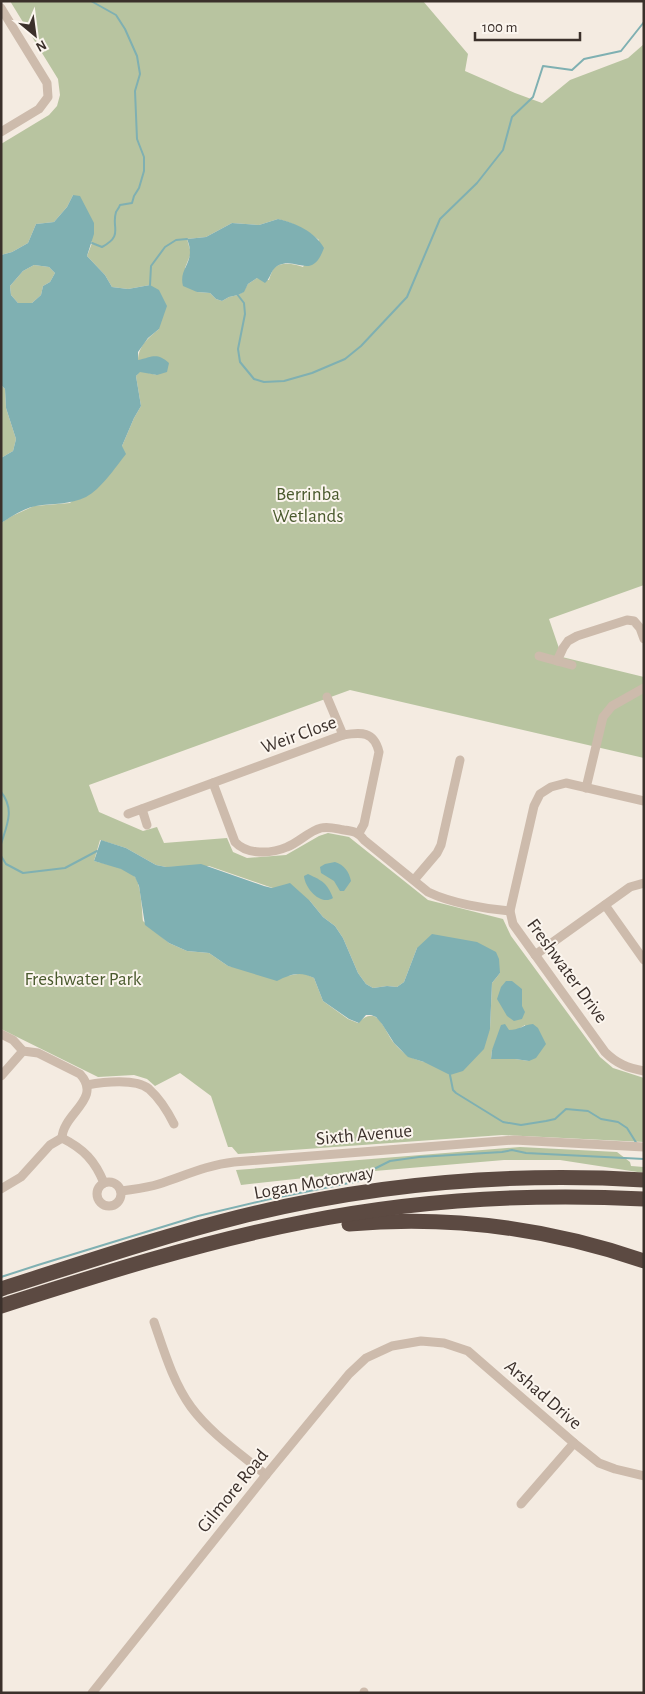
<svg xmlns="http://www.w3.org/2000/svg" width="645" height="1694" font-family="'Alegreya Sans',sans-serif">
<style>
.green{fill:#b8c4a0;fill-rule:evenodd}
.water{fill:#7fb0b2;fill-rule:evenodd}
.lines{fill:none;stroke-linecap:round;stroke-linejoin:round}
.stream{stroke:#7fb0b2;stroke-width:2}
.street{stroke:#cdbbac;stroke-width:9}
.highway{stroke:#5c4a42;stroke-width:15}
.labels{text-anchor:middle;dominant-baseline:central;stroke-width:4;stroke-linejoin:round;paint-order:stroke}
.park-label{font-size:19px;fill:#4a5a2e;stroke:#fbf5ee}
.street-label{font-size:19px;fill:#3b302b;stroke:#fbf5ee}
</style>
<rect width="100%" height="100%" fill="#f4ebe1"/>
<g class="green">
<path d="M10,1H423L468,54L465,71L515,93L542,103L570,80L628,58L644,44V585L549,619L562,657L644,677V758L350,690L89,785L99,812L143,831L157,827L164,843L227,838L233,852L247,858L286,855L319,836L328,833L349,837L428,900L503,919L511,936L600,1057L613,1068L644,1078V1142L502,1135L238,1154L232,1147H228L211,1096L180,1073L155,1086L147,1079L134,1075L98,1077L1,1029V523L12,516L34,506L70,503L122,446L134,418L141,406L136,376L140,371L157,375L138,361C138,346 148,338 159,329L150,285L128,289L112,287L105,275L87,256L92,243L73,195L67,207L54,222L36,224L28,243L12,252L1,255V144L49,115L57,106L60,95L58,79ZM278,219C294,223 306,230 319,240L303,267C295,264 281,261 274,268C272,271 270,276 269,280L257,278L248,284L243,292L238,295L229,297L222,301L216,299L210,293L197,292L185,268L191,253L187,239L206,237L232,223L259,225ZM100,840L126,848L156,865L166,867L209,866L310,901L323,917L335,926L343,938L358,973L366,984L373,988L387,986L397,987L404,982L417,948L500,973L492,983L490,1029L424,1062C411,1058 403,1054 394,1043C383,1029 378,1003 358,1023L348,1019L323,1001L314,978L304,973L286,976L228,966L209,953L187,951L169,943L143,921C142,911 141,884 135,877C128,868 105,864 94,861ZM501,987L522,989V1006ZM525,1025L529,1061L515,1059H491L492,1050L509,1030H517Z"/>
<path d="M34,265L49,267L55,273L50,282L43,286L41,295L32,303H18L11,295L10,286L23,271Z"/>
<path d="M1,385L5,389L6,408L16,439L13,451L1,458Z"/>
<path d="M520,1147L617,1152L630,1162L631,1166L644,1167V1173L560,1160H504L351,1173L241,1185L236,1170Z"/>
</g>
<g class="water">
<path d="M73,195L80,196L94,223V234L87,256L105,275L112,287L128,289L150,285L159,290L167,306L159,329L148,338L138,352V360C152,357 157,352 169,363L167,372L157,375L140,372L136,376L141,406L134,418L122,446L126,454C115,468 101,489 86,497C70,505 53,503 36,506C24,508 11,517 1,523V458L13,451L16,439L6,408L5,389L1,385V255L12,252L28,243L36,224L54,222L67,207ZM34,265L49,267L55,273L50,282L43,286L41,295L32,303H18L11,295L10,286L23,271Z"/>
<path d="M278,219C296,223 315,232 324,248C312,281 298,257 279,265C271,268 271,278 265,283L257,278L248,284L244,292L238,295L229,297L222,301L216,299L210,293L197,292L183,286C178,267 197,263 187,239L206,237L232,223L259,225Z"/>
<path d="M101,840L126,848L156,865L166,867L201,864L264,886L272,888L290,883L310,901L323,917L335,926L343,938L358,973L366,984L373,988L387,986L397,987L404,982L417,948L432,934L477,942L496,952L499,959L500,973L492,983L490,1029L484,1049L463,1071L450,1075L424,1062L408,1057L394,1043L382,1024L376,1017L371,1015H366L359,1023L349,1019L323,1001L314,978C300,971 291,974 277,981L228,966L209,953L187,951L169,943L145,925L139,886L135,877L121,869L94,861Z"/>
<path d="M335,862C344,865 349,871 351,881L344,891H340L334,881L321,873L320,867L325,864Z"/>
<path d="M308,874C323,881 327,883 333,898C321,906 305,889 304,876Z"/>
<path d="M506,981H512L522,989V1006L525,1012L522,1019L514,1021L507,1016L497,999L501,987Z"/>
<path d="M505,1024L509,1030C519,1030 523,1025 533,1024L538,1028L546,1044L536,1058L529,1061L515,1059H491L492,1050L501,1025Z"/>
</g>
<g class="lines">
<g class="stream">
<path d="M91,1L116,15L125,29L137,56L140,74L135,91L137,139L144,157V171L139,188L134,196L132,203L120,205C119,208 117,210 116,212C111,228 124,235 102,247L92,243"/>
<path d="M150,285L151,266L165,247L176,240L187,239"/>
<path d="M237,294L244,303L245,314L238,349L240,362L254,379L264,382L284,381L312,373L345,359L361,346L407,297L440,219L477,183L503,150L512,117L533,97L543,66L572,70L584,59L621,51L644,22"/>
<path d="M1,792C15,809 7,825 1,844"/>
<path d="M1,856L6,864L23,873L65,868L97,851"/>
<path d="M450,1075L453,1090L456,1093L503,1122L521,1125L546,1121L555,1119L566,1109L588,1111L601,1119L618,1122L627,1128L637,1144"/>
<path d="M1,1277L38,1265L198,1216L270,1199L359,1181L374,1169L390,1161L419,1157L502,1152L512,1150L526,1153L644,1159"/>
</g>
<g class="street">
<path d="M1,8L47,83L48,97L39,109L1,132"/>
<path d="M539,656L572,665"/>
<path d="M557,661L563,648L568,641L577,636L627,620L634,621L640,628L644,639"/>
<path d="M327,697L343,735"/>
<path d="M213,783L235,842C247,855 271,854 287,847C298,843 309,831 321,828C329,826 337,829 344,830C354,831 359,833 364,840L428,892C451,903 485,909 510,911"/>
<path d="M586,788L603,717L612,706L644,688"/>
<path d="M644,801L566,783L551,787L540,794L534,806L510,911L513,924L605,1052C617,1064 628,1068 644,1071"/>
<path d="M142,809L147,825"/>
<path d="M128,814L343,735C361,732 374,731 379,752L364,824L359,833"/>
<path d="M414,880L437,853L441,845L460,760"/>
<path d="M605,905L644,960"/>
<path d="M535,955L630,887L644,883"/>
<path d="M1,1034L13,1040L23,1051L38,1053L80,1074C103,1099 63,1113 62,1138"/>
<path d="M1,1076L23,1051"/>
<path d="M87,1085C103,1082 136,1078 149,1089C159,1098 168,1112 174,1124"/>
<path d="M62,1138C84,1149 95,1161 104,1183"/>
<circle cx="109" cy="1194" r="12"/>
<path d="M1,1189L21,1177L50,1145L62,1138"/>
<path d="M121,1191C134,1189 147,1188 159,1184C184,1176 207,1165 234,1162L514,1140L644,1147"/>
<path d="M154,1322C164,1351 173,1382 191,1407C211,1434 241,1454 266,1475"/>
<path d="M521,1504L574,1443"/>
<path d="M92,1693L266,1475L349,1374L366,1358L392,1346L421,1341L444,1343L468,1351L574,1443L599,1463L615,1469L644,1476"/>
<path d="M364,1693V1692"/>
</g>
<g class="highway">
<path d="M349,1224C449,1215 548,1228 644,1261"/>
<path d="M1,1289C80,1264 159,1237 239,1217C371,1184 509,1172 644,1180"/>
<path d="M1,1306C101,1274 201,1242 304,1222C415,1200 531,1193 644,1199"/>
</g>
</g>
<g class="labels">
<g class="park-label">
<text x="308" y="494">Berrinba<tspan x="308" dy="22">Wetlands</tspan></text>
<text x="83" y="979">Freshwater Park</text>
</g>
<g class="street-label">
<text transform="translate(299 735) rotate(-20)">Weir Close</text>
<text transform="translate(567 971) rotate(54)">Freshwater Drive</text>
<text transform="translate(364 1135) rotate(-5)">Sixth Avenue</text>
<text transform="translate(314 1183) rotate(-10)">Logan Motorway</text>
<text transform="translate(543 1395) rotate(41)">Arshad Drive</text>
<text transform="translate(233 1491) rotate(-51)">Gilmore Road</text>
</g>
</g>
<rect width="645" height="1694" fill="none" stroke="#3b302b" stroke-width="5"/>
<g transform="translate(35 35) rotate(151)" stroke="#fbf5ee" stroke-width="4" paint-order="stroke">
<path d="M0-4L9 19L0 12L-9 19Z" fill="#3b302b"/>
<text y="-8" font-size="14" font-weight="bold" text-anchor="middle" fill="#3b302b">N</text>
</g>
<path d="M475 32v8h105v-8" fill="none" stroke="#3b302b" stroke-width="2.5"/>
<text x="482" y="32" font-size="15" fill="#3b302b" stroke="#fbf5ee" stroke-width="4" paint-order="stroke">100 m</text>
</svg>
